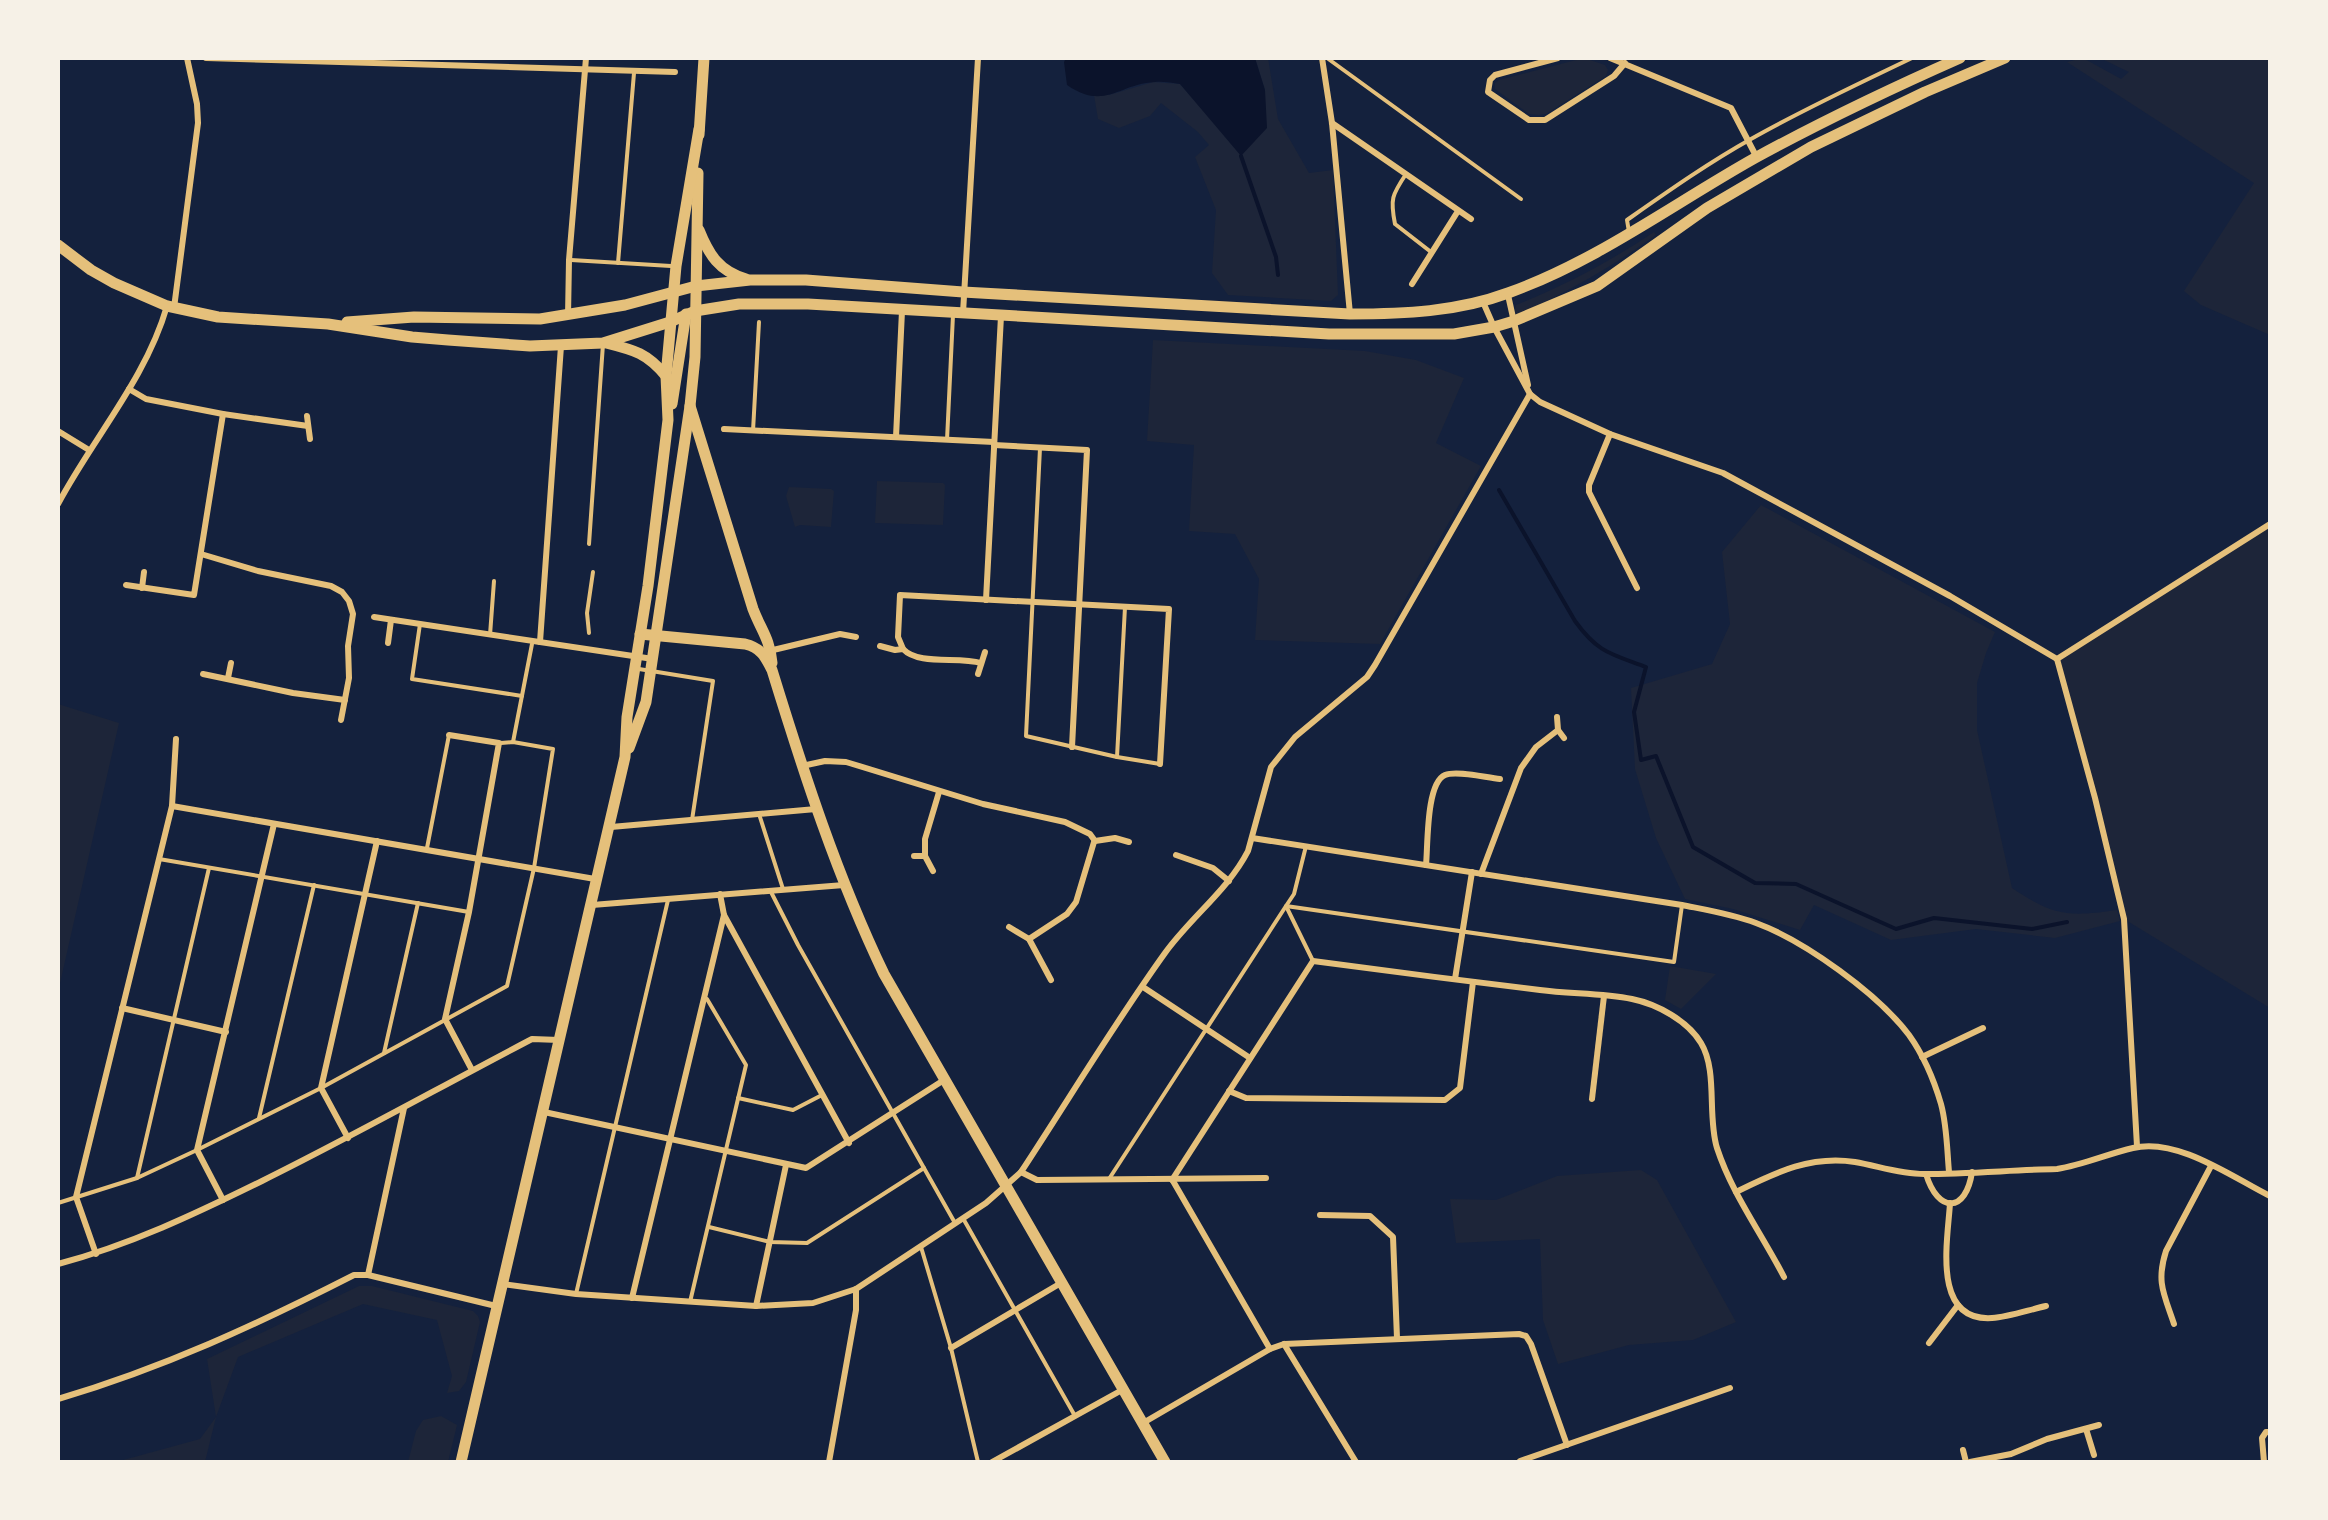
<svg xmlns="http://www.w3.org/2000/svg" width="2328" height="1520" font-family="Montserrat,sans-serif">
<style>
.green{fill:#1d2539}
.water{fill:#0b132b}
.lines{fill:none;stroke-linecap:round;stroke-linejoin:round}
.stream{stroke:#0b132b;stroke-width:4}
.service{stroke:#e5c07b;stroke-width:4}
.minor{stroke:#e5c07b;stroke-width:6}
.primary{stroke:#e5c07b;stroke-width:11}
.trunk{stroke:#e5c07b;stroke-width:11}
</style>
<rect width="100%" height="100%" fill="#14213d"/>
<g class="green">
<path d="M1255,58H1268L1278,119L1309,173L1333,170L1338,295L1331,301L1228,295L1212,273L1216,210L1195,157L1209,145L1198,132L1161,103L1150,116L1119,128L1098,119L1094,95H1109L1153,82L1180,84L1224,134L1265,90Z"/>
<path d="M1584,58L1605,65L1608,70L1606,76L1546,114L1538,115L1529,114L1495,89V83L1499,80Z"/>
<path d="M2083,58L2121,79L2129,72L2100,58H2270V335L2201,305L2184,291L2254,183L2067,62Z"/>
<path d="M1654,232L1656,235C1610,268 1569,291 1518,315L1514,312L1516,305C1566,285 1609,262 1654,232Z"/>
<path d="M1153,340L1365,351L1416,360L1464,378L1436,443L1481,466L1380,644L1255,640L1259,579L1235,534L1189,531L1194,445L1147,441Z"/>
<path d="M877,481L943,483L945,485L943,525L875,523Z"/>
<path d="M789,487L831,489L834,491L831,527L800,525L795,527L786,496Z"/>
<path d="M1761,505L1995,632L1986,653L1977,683V730L2012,888C2054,916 2068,917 2117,910L2120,921L2055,938L1976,929L1891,940L1814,905L1800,930L1733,909L1685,899L1656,838L1635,769L1631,688L1712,664L1730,624L1722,552Z"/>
<path d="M2270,524V1008L2124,919L2057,659Z"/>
<path d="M58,704L119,723L58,992Z"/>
<path d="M1670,966L1716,974L1681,1009L1665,1000Z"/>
<path d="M1641,1170L1657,1180L1736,1322L1693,1340L1629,1345L1558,1364L1543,1320L1540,1239L1456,1243L1450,1199L1496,1200L1557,1176Z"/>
<path d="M359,1286H372L473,1311L478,1316L480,1322L466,1382L459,1391L447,1393L452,1376L437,1320L363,1304L238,1357L216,1417L205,1462H116L200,1439L216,1417L207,1359Z"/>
<path d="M441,1416L457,1425L448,1462H408L416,1431L423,1420Z"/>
</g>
<path class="water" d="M1066,58H1255L1265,90L1267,128L1241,156L1180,84C1172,83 1163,81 1155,82C1118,84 1105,111 1067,85L1064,62Z"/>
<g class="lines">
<g class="stream">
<path d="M1241,156L1276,257L1278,275"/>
<path d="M1499,490L1575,621C1598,653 1611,654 1646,667L1634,712L1641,760L1656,756L1693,847L1755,883L1796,884L1896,929L1934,918L2032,929L2067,922"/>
</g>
<g class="service">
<path d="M1327,58L1521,199"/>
<path d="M1406,174C1392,195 1390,199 1395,224L1431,252"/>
<path d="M1629,232L1627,220C1667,192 1708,163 1751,139C1804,109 1858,84 1912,58"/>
<path d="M571,260L671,266"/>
<path d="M618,263L634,73"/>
<path d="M753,431L759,322"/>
<path d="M947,440L953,315"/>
<path d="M1040,448L1026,736L1117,757L1160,764"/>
<path d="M589,544L603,344"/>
<path d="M420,624L412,679L522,696"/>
<path d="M589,633L587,613L593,572"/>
<path d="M490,635L494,581"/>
<path d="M639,669L713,681L692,820"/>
<path d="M513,742L532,644"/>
<path d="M1117,757L1125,607"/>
<path d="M759,814L783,889"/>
<path d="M1306,846L1294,894L1286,906L1313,961"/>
<path d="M427,848L449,735"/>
<path d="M159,859L469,912"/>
<path d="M770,890L798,945L955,1223"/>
<path d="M384,1053L418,903"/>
<path d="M738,1098L793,1110L822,1095"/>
<path d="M259,1118L314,885"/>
<path d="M137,1178L209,868"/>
<path d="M1109,1179L1286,906L1674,962L1682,905"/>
<path d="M58,1203L137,1178L197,1150L321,1088L507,986L534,868L553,749L513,742L501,743"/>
<path d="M964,1220L1075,1416"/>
<path d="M709,1227L770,1242L807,1243L924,1168"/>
<path d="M921,1247L951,1348L978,1462"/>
<path d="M576,1294L668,900"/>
<path d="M690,1302L746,1065L707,999"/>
</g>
<g class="minor">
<path d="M206,58L675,72"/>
<path d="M1322,58L1332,123L1350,314"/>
<path d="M1558,58L1495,75L1490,80L1488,92L1529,120H1545L1614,76L1625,63"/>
<path d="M1610,58L1731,108L1756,156"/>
<path d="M1332,123L1471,219"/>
<path d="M1412,284L1458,211"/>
<path d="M1508,295L1528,385"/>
<path d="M1483,302L1494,327L1530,394L1540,402L1610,434L1723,473L1950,596L2057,659"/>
<path d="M174,308L198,123L197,104L187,58"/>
<path d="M963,313L978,58"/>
<path d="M568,316L569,260L586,58"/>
<path d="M129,389L146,399L223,414L308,426"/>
<path d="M307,416L310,439"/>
<path d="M724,429L994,442"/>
<path d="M58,431L89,450"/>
<path d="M1610,434L1589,485V492L1637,588"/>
<path d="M896,437L902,311"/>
<path d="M994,445L1087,450L1072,747"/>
<path d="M58,504C93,438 146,379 167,306"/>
<path d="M201,554L258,571L331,586L342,592L349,601L353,614L348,646L349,678L341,720"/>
<path d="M126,585L194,595L223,414"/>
<path d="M142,588L144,572"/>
<path d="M986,600L1001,316"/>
<path d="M374,617L653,659"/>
<path d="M540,642L561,346"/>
<path d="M388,643L391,620"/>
<path d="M880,646L895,650L903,649C919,666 958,656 981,663"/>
<path d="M903,649L898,637L900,595L1169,609L1160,764"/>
<path d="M769,651L840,634L856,637"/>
<path d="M2057,659L2095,798L2124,919L2137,1146"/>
<path d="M2057,659L2270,524"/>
<path d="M203,674L293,693L345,700"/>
<path d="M978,674L985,652"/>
<path d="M228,678L231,663"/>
<path d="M1557,717L1558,730L1564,738"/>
<path d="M449,735L499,743L469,912L445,1019L472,1070"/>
<path d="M802,766L825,761L846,762L983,804L1065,822L1090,834L1095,841L1115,838L1129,842"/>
<path d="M172,806L595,879"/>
<path d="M611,827L816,809"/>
<path d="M1252,838L1682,905C1707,910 1732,914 1756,923C1805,941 1878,994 1909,1035C1924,1056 1934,1080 1941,1104C1947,1126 1947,1150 1949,1172"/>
<path d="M1176,855L1213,868L1229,881"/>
<path d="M914,856H925L933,871"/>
<path d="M925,856V839L939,792"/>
<path d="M1426,865C1428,845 1426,783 1445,775C1457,770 1487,778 1500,779"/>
<path d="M1481,874L1521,768L1536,747L1558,730"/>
<path d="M720,894L724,915L849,1143"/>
<path d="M592,905L844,885"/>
<path d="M1009,927L1029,939L1051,980"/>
<path d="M1029,939L1067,914L1076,902L1094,842"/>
<path d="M1455,979L1472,872"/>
<path d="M1143,987L1250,1058"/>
<path d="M122,1008L226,1032"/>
<path d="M1922,1057L1983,1028"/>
<path d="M1229,1091L1246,1098L1445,1100L1460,1088L1473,982"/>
<path d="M1592,1099L1604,996"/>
<path d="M544,1112L806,1168L944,1080"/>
<path d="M348,1138L321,1088L377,841"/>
<path d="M1021,1172L1037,1180L1266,1178"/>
<path d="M1926,1174C1938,1214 1966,1213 1972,1172"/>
<path d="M1172,1180L1313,961C1389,971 1464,981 1540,990C1570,994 1602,993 1632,999C1657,1004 1688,1021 1701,1043C1718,1071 1707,1116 1717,1148C1732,1194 1762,1234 1784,1277"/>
<path d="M1173,1181L1270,1349"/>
<path d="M1736,1192C1775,1173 1810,1155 1855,1162C1878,1166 1900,1174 1924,1174C1968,1174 2013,1170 2057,1169C2083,1165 2107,1154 2133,1148C2177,1137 2232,1177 2270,1196"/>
<path d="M223,1200L197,1150L274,824"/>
<path d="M1950,1203C1948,1239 1931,1322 1992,1318C2009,1317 2028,1310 2046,1306"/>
<path d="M1320,1215L1370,1216L1393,1237L1397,1338"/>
<path d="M96,1254L76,1197L172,806L176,739"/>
<path d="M58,1264C130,1245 195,1214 262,1181C353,1136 442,1086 532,1039L559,1040"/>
<path d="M368,1275L404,1108"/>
<path d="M502,1284L576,1294L756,1306L813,1303L856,1289L986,1203L1021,1172C1069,1099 1114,1024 1165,953C1191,917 1228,890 1248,851L1271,767L1295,737L1367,677L1375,665L1530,394"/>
<path d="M632,1298L724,915"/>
<path d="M756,1306L786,1165"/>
<path d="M2174,1324C2164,1294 2156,1282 2166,1251L2211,1166"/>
<path d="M1929,1343L1958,1305"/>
<path d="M1284,1344L1356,1462"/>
<path d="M951,1348L1061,1283"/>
<path d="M58,1399C163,1368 256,1325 354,1275H368L496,1306"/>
<path d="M1143,1423L1270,1349L1284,1344L1519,1334L1526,1336L1531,1344L1567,1445"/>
<path d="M2086,1429L2094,1455"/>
<path d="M1963,1450L1966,1462"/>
<path d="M1520,1461L1730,1388"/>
<path d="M829,1462L856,1310V1289"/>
<path d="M992,1462L1122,1390"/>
<path d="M1970,1462L2011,1454L2047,1439L2099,1425"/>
<path d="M2264,1462L2262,1438L2266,1432H2270"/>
</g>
<g class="primary">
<path d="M690,406L753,609C761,630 770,639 772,663"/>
<path d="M640,634L745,644C761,648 765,656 772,670C804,774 837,876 884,974L1165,1462"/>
</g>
<g class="trunk">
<path d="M699,135L704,58"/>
<path d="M699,230C709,255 719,271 746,279"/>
<path d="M58,245L91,270L114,283L167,306L218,317L328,324L412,337L448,340L530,346L603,343L670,322L695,311L739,304H808L1329,334H1454L1494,327L1514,321L1597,286L1707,208L1811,147L1925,92L2005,58"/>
<path d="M347,322L414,317L540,319L625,305L696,286L750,280H806L963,292L1350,314C1403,314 1457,312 1508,293C1597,261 1673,204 1755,158C1821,122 1892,88 1960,58"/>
<path d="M606,343C634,350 647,353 666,376"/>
<path d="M672,404L686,314"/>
<path d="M629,748L646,702L690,406L695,357L698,173"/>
<path d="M461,1462L625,757L627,717L648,586L668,420L666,376L676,266L699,129"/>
</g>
</g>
<rect width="2328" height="1520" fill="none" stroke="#f6f1e7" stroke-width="120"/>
</svg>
